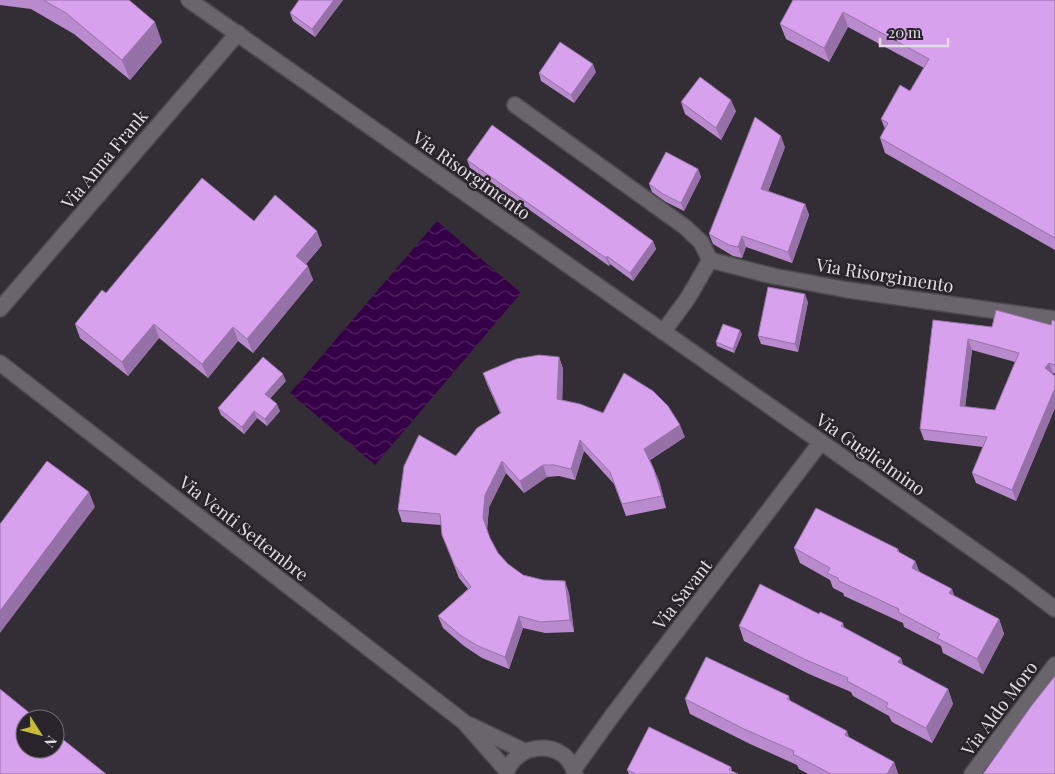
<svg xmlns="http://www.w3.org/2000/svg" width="1055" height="774" font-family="'Playfair Display',serif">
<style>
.water{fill:url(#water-waves)}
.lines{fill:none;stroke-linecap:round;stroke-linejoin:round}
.minor-casing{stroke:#4f4a51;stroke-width:18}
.minor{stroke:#6a646c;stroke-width:15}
.wall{fill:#b98acd;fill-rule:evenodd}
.shaded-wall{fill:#9671a7}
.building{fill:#d7a1ee;stroke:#9671a7;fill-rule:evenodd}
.labels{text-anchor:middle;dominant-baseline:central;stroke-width:5;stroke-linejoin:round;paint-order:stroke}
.street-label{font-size:18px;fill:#e2dfe4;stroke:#29242b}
</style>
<defs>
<pattern id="water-waves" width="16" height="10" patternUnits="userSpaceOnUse" patternTransform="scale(1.25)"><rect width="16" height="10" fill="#350047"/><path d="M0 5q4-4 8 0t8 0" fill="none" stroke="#522561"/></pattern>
</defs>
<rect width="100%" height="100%" fill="#332e35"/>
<path class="water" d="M437,221L521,293L375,465L290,393Z"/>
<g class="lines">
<g class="minor-casing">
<g id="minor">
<path d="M189,0L821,442L1018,581L1055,609"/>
<path d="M515,105L685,227L701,242L710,260"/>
<path d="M0,309L238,33"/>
<path d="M663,332L688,298L710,260L773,276L848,290L1055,319"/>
<path d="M0,363L464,722L507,771"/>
<path d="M470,725L524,751"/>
<path d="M574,769L612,716L821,442"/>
<path d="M506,774C515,741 567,738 575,774"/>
<path d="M972,774L1055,665"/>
</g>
</g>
<use href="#minor" class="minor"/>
</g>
<g class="wall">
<path d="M0,0H129L162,42L130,80L74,34L31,9L0,5Z"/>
<path d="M343,0L315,37L293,21L290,13Z"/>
<path d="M793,0H1055V250L885,153L880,138L885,129L881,119L910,91L924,68L848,27L829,62L786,39L780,24Z"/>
<path d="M596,72L574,103L541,81L539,73Z"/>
<path d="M681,102L736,111L721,140L685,114Z"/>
<path d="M785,147L768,191L805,204L809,215L792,263L746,247L742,258L733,256L713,244L709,234Z"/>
<path d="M467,160L653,241L656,249L633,281L610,264L609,266L470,168Z"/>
<path d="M698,169L701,177L684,211L666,202L652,192L649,184Z"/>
<path d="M254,221L322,245L306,264L313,280L253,353L238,341L208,378L159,338L128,376L80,338L75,324L106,293Z"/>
<path d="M808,302L798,352L761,344L758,336Z"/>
<path d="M933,320L992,327L1051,325L1055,321V374L1053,373L1052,374L1055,376V408L1016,501L976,483L972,473L983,447L924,440L920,429ZM972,350L1015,362L995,410L965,407Z"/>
<path d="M742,334L734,353L717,346L716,342Z"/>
<path d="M559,357L563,369L562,400L685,437L650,460L659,481L666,508L626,516L614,484L584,451L575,480L559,476L547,477L524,493L506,473L489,507L487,530L490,539L498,553L508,564L523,575L569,593L574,632L545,633L523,628L509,669L482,658L464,646L443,628L438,616L468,589L459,578L442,535L441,525L402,522L398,510L500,413L487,384L483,373Z"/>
<path d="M286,381L270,398L280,411L267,426L257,418L244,434L221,415L218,408Z"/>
<path d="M794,548L898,549L900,553L915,561L919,571L954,596L999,619L1004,634L983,674L943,653L941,646L904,627L903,623L844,596L843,593L833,588L830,580L800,563Z"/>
<path d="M819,614L843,623L844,628L901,658L903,665L948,689L953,704L932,743L892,722L889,716L853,696L851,692L809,674L744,641L739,626Z"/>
<path d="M789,696L790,701L850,738L894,762L898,774H808L799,769L797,765L750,744L690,714L685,699Z"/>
<path d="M731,767L732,771L738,774H629L627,770Z"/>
</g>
<g class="shaded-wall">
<path d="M334,0H343L315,37L312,29Z"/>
<path d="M843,12L848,27L829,62L824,48Z"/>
<path d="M155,22L162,42L130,80L122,60Z"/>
<path d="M593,64L596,72L574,103L571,95Z"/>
<path d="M731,100L736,111L721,140L716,128Z"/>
<path d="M781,136L785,147L765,200L761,189Z"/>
<path d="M698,169L701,177L684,211L681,203Z"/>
<path d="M805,204L809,215L792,263L788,252Z"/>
<path d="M317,231L322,245L301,270L296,256Z"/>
<path d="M742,236L746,247L742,258L738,247Z"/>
<path d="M653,241L656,249L633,281L630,273Z"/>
<path d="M607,256L610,264L609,266L606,258Z"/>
<path d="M308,266L313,280L253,353L247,339Z"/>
<path d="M805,294L808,302L798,352L795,344Z"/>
<path d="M154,324L159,338L128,376L122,362Z"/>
<path d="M233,327L238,341L208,378L202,364Z"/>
<path d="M740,330L742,334L734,353L733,349Z"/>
<path d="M968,339L972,350L964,417L960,406Z"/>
<path d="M559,357L563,369L562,411L557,399Z"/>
<path d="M1049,363L1053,373L1049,379L1045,368Z"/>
<path d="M283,374L286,381L268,401L265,394Z"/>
<path d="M1055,388V408L1016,501L1012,490Z"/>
<path d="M277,404L280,411L267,426L265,419Z"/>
<path d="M254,411L257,418L244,434L242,427Z"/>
<path d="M680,425L685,437L649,461L644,449Z"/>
<path d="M580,440L584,451L575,480L571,469Z"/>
<path d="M502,461L506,473L489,507L487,530L483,518L485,495Z"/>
<path d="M543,465L547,477L524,493L520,481Z"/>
<path d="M654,470L659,481L666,508L662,496Z"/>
<path d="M89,492L95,507L0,633V611Z"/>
<path d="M915,561L921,576L912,568Z"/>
<path d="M565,581L569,593L574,632L570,620Z"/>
<path d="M952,589L957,603L949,593Z"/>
<path d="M519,616L523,628L509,669L505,657Z"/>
<path d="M999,619L1004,634L983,674L977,659Z"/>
<path d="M901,658L906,673L898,662Z"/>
<path d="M948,689L953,704L932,743L926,728Z"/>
<path d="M847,731L852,746L845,735Z"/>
<path d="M894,762L898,774H887Z"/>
</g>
<g class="building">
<path d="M43,0H129L155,22L122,60L66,13Z"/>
<path d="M299,0H334L312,29L290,13Z"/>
<path d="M793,0H1055V238L880,138L888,123L881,119L900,85L910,91L929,59L843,12L824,48L780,24Z"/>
<path d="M560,42L593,64L571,95L539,73Z"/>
<path d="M700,77L731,100L716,128L681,102Z"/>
<path d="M755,117L781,136L761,189L805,204L788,252L742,236L738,247L729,245L709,234Z"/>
<path d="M492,125L653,241L630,273L607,256L606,258L467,160Z"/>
<path d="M666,152L698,169L681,203L663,194L649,184Z"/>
<path d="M202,178L254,221L275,195L317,231L296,256L308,266L247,339L233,327L202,364L154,324L122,362L75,324L102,290L106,293Z"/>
<path d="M768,287L805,294L795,344L758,336Z"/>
<path d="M996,310L1051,325L1052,320L1055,321V365L1049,363L1045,368L1055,376V388L1012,490L972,473L987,437L920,429L933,320L992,327ZM968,339L1019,353L995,410L960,406Z"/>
<path d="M723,324L740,330L733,349L716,342Z"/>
<path d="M539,355L559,357L557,399L580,404L603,413L624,373L653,391L668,406L680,425L644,449L654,470L662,496L622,504L610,472L580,440L571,469L554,465H543L520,481L502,461L485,495L483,518L490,538L498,553L508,564L523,575L543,580L565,581L570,620L540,622L519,616L505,657L478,646L460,635L438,616L471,587L455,566L442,535L440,514L398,510L404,466L419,435L456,456L477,428L501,413L483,373L516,359Z"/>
<path d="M263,357L283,374L265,394L277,404L265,419L254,411L242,427L218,408Z"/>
<path d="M47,461L89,492L0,611V524Z"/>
<path d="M816,508L898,549L897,551L915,561L912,568L952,589L949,593L999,619L977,659L937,638L940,634L898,612L899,609L839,581L838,578L827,573L830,568L794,548Z"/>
<path d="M760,584L819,614L820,612L843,623L841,626L901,658L898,662L948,689L926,728L886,707L888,703L847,681L848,678L804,659L739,626Z"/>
<path d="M706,657L789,696L787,699L847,731L845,735L894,762L887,774H831L793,754L794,751L744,729L685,699Z"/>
<path d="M1055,676V774H983L1032,705Z"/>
<path d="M0,689L37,719H25V749H55V733L106,774H0Z"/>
<path d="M649,727L731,767L729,770L738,774H636L627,770Z"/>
</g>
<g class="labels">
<g class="street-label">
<text transform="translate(104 159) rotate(-50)">Via Anna Frank</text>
<text transform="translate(472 175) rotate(35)">Via Risorgimento</text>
<text transform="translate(885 275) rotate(9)">Via Risorgimento</text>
<text transform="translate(871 454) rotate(35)">Via Guglielmino</text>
<text transform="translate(244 528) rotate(38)">Via Venti Settembre</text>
<text transform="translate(682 594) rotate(-52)">Via Savant</text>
<text transform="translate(999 708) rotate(-53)">Via Aldo Moro</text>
</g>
</g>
<g transform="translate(40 734) rotate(126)"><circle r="24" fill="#29242b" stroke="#736f75"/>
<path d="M0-4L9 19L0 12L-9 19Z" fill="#c5bc3d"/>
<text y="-8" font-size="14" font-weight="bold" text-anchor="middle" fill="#e2dfe4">N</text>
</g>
<path d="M880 38v8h68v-8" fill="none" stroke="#e2dfe4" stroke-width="2.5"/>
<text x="888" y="38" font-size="15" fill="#e2dfe4" stroke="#29242b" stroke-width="4" paint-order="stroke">20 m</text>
</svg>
